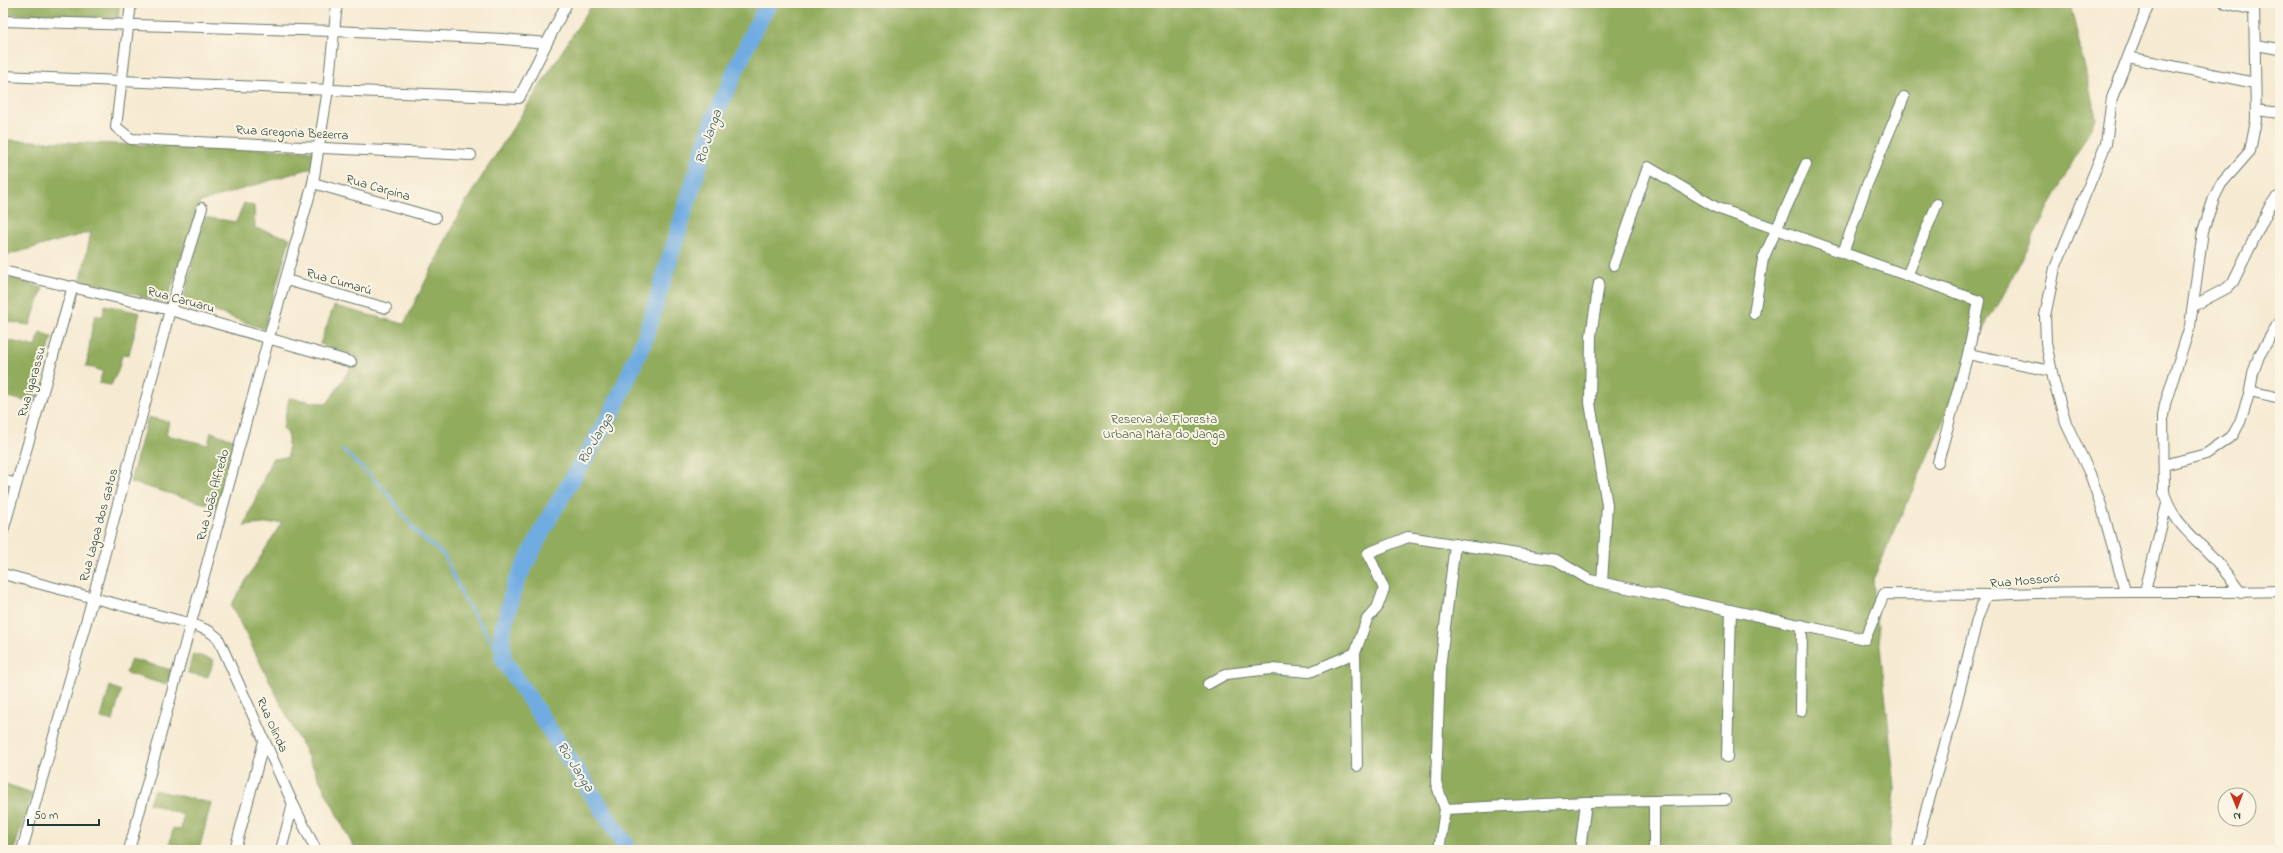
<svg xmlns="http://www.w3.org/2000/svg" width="2283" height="853" font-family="'Indie Flower',sans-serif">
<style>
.forest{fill:#92ac5d;stroke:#587448}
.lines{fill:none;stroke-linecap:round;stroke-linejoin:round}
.stream{stroke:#70ace1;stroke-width:3}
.river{stroke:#70ace1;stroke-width:17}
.minor-casing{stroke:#6a7a6b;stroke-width:12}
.minor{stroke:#fff;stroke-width:10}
.labels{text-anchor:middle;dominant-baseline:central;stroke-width:4;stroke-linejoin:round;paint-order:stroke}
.street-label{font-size:13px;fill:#1f3d34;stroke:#fcf5e5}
.park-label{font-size:13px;fill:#3e593f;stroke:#fcf5e5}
.water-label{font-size:14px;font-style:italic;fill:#375e68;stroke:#fcf5e5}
</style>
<rect width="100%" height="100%" fill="#fcf5e5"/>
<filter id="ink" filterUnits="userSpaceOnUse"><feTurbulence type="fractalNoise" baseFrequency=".025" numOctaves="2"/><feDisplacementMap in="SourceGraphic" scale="8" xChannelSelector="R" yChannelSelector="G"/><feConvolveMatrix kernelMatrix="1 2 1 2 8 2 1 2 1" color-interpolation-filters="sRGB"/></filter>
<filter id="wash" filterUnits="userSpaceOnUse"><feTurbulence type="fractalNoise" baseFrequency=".012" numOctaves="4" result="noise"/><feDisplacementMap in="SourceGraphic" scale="16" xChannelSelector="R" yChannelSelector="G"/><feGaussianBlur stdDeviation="0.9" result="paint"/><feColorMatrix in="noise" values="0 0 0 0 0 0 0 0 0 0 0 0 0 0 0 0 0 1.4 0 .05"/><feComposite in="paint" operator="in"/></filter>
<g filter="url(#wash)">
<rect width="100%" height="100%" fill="#f6ead2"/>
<g class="forest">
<path d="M3,3H120L118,18L3,14Z"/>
<path d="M593,3H2070L2096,117L1998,305L1988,319L1873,580L1895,788L1889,850H355L231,605L282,522L244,526L272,459L288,457V434L283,428L289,398L327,404L358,357L320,344L334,306L404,324L463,206Z"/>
<path d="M3,140L315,151L311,168L200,202L166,303L81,280L91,232L3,256Z"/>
<path d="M244,203L254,206L255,228L290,238L264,329L183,300L204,217L236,222Z"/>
<path d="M10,277L43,288L30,325L3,321V297Z"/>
<path d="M105,305L140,313L129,354L122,355L118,371L111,385L99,383L103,371L86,366C90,349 90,332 95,316H103Z"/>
<path d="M40,332L52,337L34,403L3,396V339L36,347Z"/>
<path d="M148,417L169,422L166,435L208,445L211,432L234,440L217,507L130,482Z"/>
<path d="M193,654L214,660L208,677L188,673Z"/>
<path d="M131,659L172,670L167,685L126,673Z"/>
<path d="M110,686L121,691L113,721L101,718Z"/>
<path d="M3,783L32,793L14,850L3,846Z"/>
<path d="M154,790L211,803L199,850H181V846L170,843L173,828L181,830L183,815L149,803Z"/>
</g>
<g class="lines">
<g class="stream">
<path d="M343,450L387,492L416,532L444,555L464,599L503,659"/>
<path d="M624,850L628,848"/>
</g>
<path class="river" d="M629,850L503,659L502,633L515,584L549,518L613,411L645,338L713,120L755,28L769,3"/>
</g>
</g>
<g filter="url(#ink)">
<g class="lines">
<g class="minor-casing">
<g id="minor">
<path d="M131,3L116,127L131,139L471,155"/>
<path d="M2225,3L2254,10"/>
<path d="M3,21L334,31L503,39L546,43"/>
<path d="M2255,45L2280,49"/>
<path d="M2128,57L2255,83"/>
<path d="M3,76L519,98L567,3"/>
<path d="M2256,110L2280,113"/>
<path d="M313,183L435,218"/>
<path d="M1843,253L1866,187L1904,97"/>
<path d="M1614,265L1648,167L1717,208L1979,301L1968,354L2051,371"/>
<path d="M3,271L170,310L351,362"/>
<path d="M1907,276L1937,204"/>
<path d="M286,280L386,308"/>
<path d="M1599,283L1591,336L1590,403L1607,505L1602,582"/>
<path d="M2193,306L2227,288L2233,282L2270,206L2276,198L2280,196"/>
<path d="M1754,314L1763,259L1806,164"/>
<path d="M2250,391L2280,398"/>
<path d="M1938,462L1968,354"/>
<path d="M2164,465L2206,454L2233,435L2240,422L2250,391L2253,373L2259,356L2280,320"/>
<path d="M3,480L16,484"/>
<path d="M3,531L73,286"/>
<path d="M3,574L192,624L209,631L218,638L293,804L316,850"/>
<path d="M2125,591L2102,508L2090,474L2066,423L2054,382L2046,343L2045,316L2055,268L2106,144L2112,98L2149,3"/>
<path d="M2145,591L2167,504"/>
<path d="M2241,593C2233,582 2225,571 2216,561C2197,539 2171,522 2164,492L2163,416L2165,404L2190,326L2203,231L2214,198L2221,184L2250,151L2256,120L2254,3"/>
<path d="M1355,653L1357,766"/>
<path d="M1208,684L1226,674L1271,669L1310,672L1355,653L1367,619L1377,608L1384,589L1368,553L1408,537L1556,560L1590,580L1865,639L1884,594L1990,595"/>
<path d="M1801,711L1802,625"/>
<path d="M1727,757L1731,610"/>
<path d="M1445,809L1586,802L1725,800"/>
<path d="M22,850L93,597L170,310L202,208"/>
<path d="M129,850L269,337L313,183L328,89L337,3"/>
<path d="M235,850L264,741"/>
<path d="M281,850L293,804"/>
<path d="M1439,850L1445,809L1436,783L1440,668L1455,544"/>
<path d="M1580,850L1586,802"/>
<path d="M1654,850V801"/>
<path d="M1918,850L1922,824L1952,720L1977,620L1985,597L1990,595C2087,589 2183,594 2280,591"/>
</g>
</g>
<use href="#minor" class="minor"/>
</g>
</g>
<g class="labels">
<g class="street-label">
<text transform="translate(292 133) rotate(3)">Rua Gregoria Bezerra</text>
<text transform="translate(378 188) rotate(16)">Rua Carpina</text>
<text transform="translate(339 282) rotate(16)">Rua Cumarú</text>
<text transform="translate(181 300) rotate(15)">Rua Caruaru</text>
<text transform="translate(32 382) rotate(-74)">Rua Igarassu</text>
<text transform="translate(213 495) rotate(-75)">Rua João Alfredo</text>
<text transform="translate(99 525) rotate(-75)">Rua Lagoa dos Gatos</text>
<text transform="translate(2025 581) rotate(-5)">Rua Mossoró</text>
<text transform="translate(272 725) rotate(66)">Rua Olinda</text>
</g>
<g class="park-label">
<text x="1164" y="419">Reserva de Floresta<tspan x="1164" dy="15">Urbana Mata do Janga</tspan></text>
</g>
<g class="water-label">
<text transform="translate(709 137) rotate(-71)">Rio Janga</text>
<text transform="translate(596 439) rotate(-59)">Rio Janga</text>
<text transform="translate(575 767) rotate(57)">Rio Janga</text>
</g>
</g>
<rect width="2283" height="853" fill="none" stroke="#fcf5e5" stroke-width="16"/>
<g transform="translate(2237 807) rotate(179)"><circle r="19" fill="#fcf5e5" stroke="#a4ab9e"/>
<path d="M0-3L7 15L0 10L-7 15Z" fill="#c8321e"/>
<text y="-6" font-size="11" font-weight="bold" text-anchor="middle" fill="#1f3d34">N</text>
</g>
<path d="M28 819v6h71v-6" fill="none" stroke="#1f3d34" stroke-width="2"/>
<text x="34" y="819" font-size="12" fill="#1f3d34" stroke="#fcf5e5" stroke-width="3" paint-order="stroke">50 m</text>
</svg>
